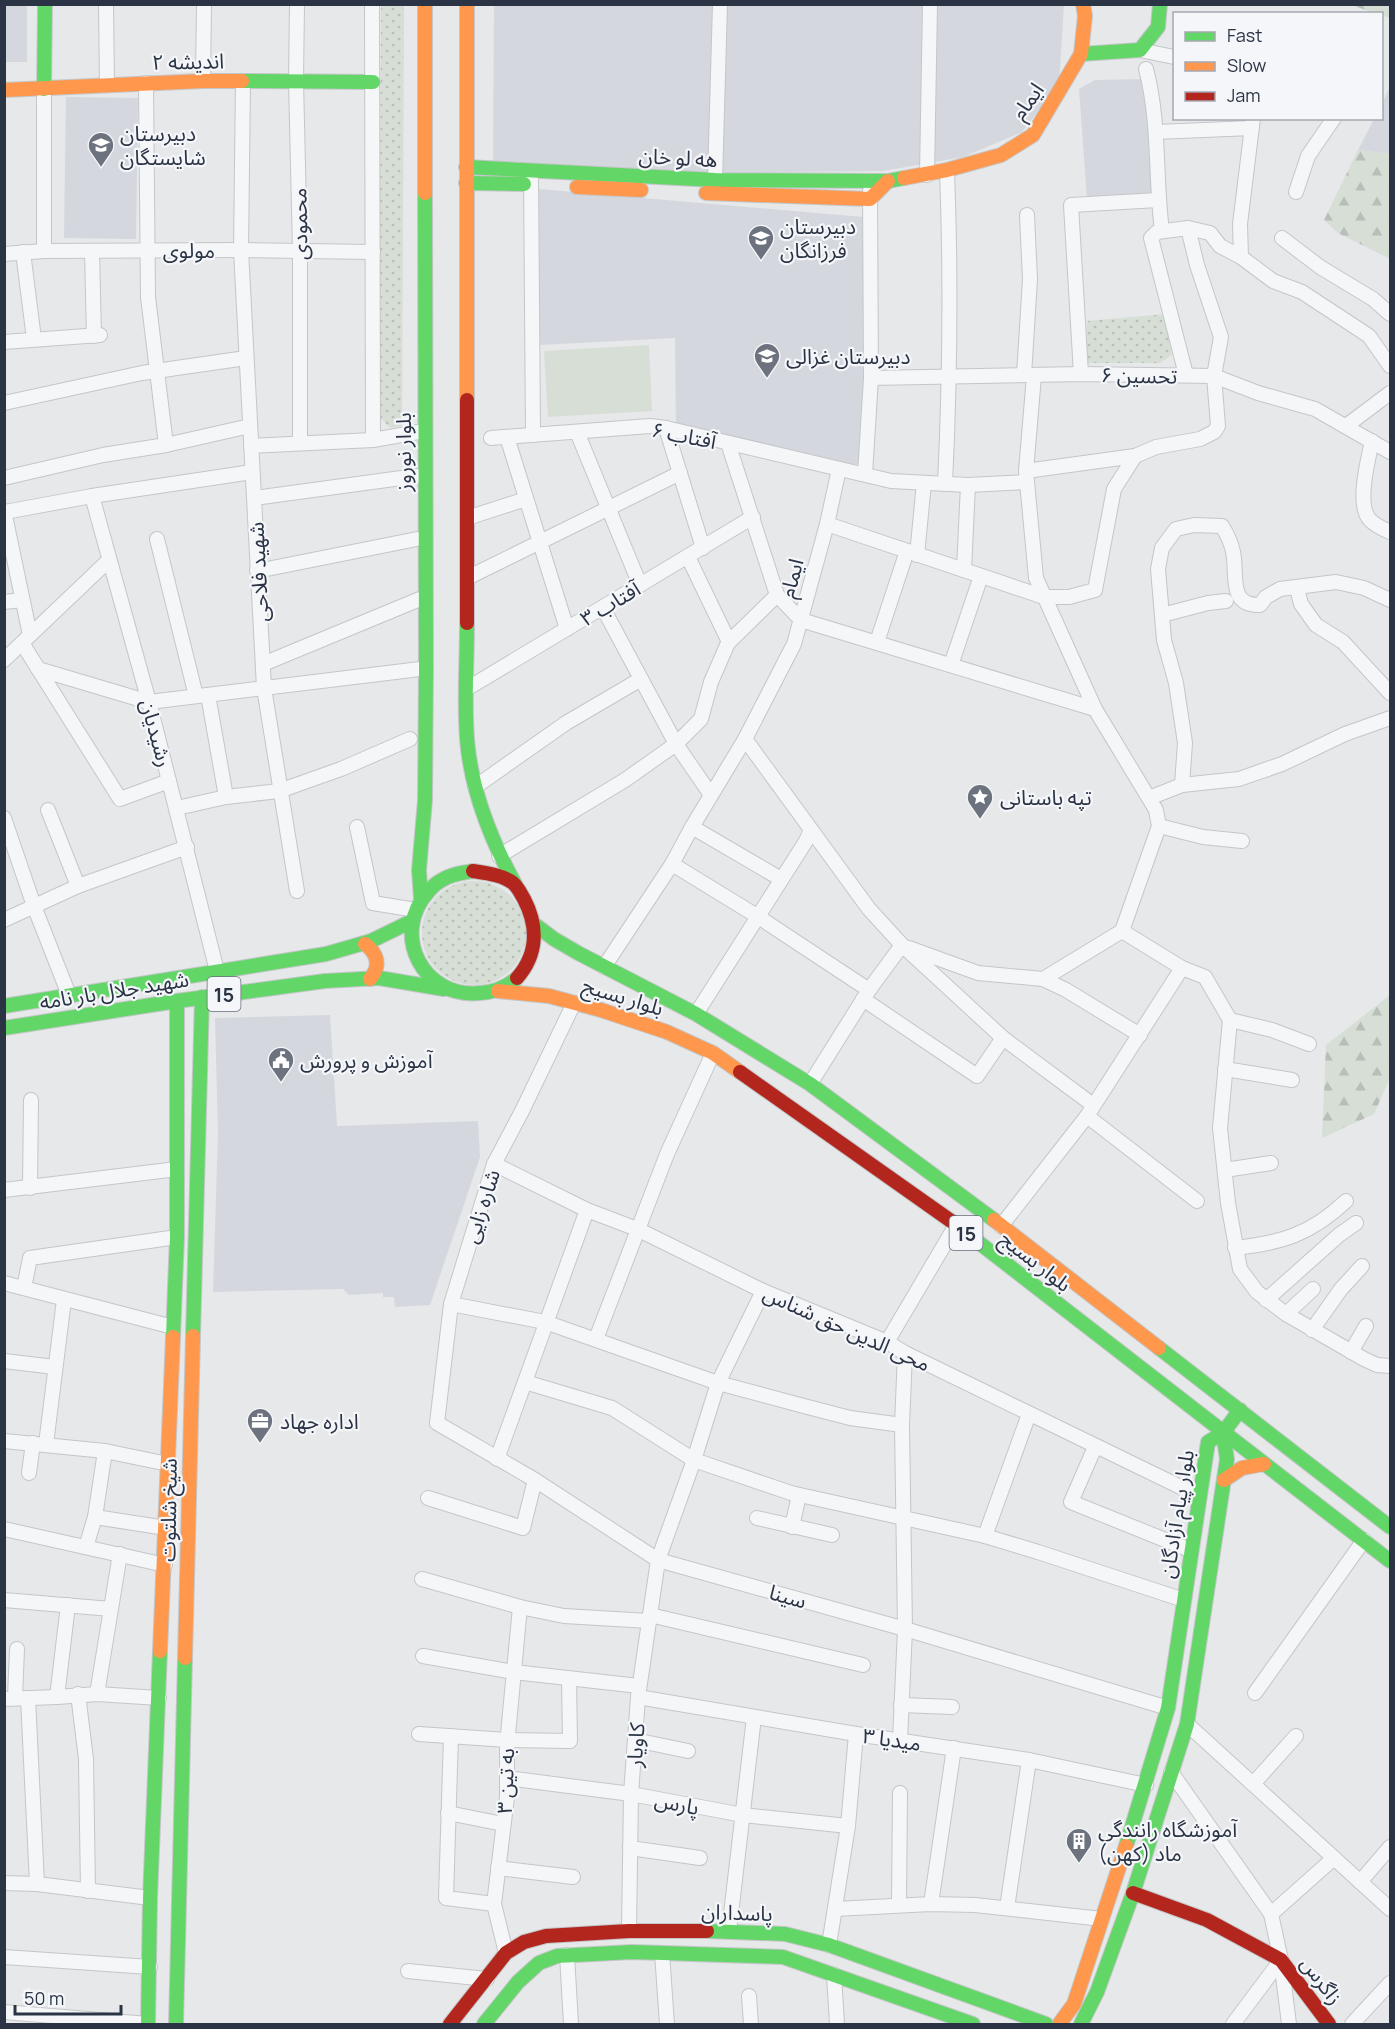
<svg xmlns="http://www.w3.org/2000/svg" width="1395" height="2029" font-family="Manrope,'Noto Sans Arabic',sans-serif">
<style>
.built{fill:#d4d7dd}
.grass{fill:url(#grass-dots)}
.forest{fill:url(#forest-firs)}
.garden{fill:#d6ded6}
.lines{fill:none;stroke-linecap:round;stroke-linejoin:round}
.street-casing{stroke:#c4c6c8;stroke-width:16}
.fast-casing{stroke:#c4c6c8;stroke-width:16}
.slow-casing{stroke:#c4c6c8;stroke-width:16}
.jam-casing{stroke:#c4c6c8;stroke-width:16}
.street{stroke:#f5f6f7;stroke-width:14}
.fast{stroke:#63d668;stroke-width:14}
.slow{stroke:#ff974d;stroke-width:14}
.jam{stroke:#b3261e;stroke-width:14}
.labels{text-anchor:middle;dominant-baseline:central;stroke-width:4.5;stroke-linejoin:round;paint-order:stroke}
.shield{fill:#f4f6f9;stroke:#676e7b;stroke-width:1.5}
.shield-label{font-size:20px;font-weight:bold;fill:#2b3445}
.street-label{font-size:21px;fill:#2b3445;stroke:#f4f6f9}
.poi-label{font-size:21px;fill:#2b3445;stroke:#f4f6f9;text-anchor:start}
</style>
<defs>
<pattern id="grass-dots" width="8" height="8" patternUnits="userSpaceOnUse" patternTransform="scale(1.5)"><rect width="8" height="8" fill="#d6ded6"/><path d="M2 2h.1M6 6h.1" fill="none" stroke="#b8bfb9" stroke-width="1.8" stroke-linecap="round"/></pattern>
<pattern id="forest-firs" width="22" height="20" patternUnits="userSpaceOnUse" patternTransform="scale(1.5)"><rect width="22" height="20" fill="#d6ded6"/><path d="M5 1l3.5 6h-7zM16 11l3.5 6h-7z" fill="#b8bfb9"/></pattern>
</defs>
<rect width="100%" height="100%" fill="#e6e8ea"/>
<g class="built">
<path d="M4,5H27V62H5Z"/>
<path d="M494,5H1064L1059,84L1022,132L963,157L883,171L605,174L493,163Z"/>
<path d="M1147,79L1153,195L1087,199L1079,89L1095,80Z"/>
<path d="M1390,86V154L1358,150L1374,119L1382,118V104Z"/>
<path d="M66,97L138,98L136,239L64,238Z"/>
<path d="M539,189L864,217L868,309L862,464H820L676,434L675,338L539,345Z"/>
<path d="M330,1015L337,1126L478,1121L480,1157L430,1305L395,1307L394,1297H383V1293L349,1295L343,1289L213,1292L218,1133L215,1018Z"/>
</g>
<g class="grass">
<path d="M381,5H404L402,426L390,428L379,416Z"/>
<path d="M1166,314L1172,355L1160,363H1086L1087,321Z"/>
<circle cx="474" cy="933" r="52"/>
</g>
<g class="forest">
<path d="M1351,5H1390V18Z"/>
<path d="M1358,150L1390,154V259L1338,233L1324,220Z"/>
<path d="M1390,995V1078L1374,1114L1322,1138L1326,1045Z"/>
</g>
<path class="garden" d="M649,345L652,411L548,417L544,351Z"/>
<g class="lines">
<g class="street-casing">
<g id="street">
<path d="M106,4L107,85"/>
<path d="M297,4L296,81L300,251V443"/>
<path d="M372,4L373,440"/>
<path d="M1140,50L1174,57"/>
<path d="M1146,69C1160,122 1155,177 1162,231"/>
<path d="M203,81L204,4"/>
<path d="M243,81L241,250L264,688L297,891"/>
<path d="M146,83L148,297L166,445"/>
<path d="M44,89V251"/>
<path d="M1156,132L1252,128"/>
<path d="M531,173L533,435"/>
<path d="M927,175L930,4"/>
<path d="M715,180L720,4"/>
<path d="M1296,192L1308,156L1334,118"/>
<path d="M1282,238L1320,267L1373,299L1390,314"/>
<path d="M92,251L94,336"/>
<path d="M23,252L34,339"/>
<path d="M4,254L44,251L241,250L373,252"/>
<path d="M1241,257L1240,224L1253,118"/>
<path d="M4,342L100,335"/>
<path d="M1081,374L1071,205L1158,200"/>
<path d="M1024,375L1030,279L1027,215"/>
<path d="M1186,375L1151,238L1157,232L1188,228L1210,233L1220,246L1241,257L1273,281L1302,292L1369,336L1390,366"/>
<path d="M1034,376L1026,471L1036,578L1095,709L1156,810L1159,826L1122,931L1043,979"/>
<path d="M871,378L1081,374L1214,376L1258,393L1315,409L1390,452"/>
<path d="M4,403L142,373L246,358"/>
<path d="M1346,426L1390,393"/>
<path d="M666,428L703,548"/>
<path d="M577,432L640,585"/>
<path d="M507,437L567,629"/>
<path d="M491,438L650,426L666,428L891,481L968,485L1027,482"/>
<path d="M1372,441C1368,460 1356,505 1370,520C1376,526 1383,529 1390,532"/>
<path d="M728,443L777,595L801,620L1095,709"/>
<path d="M251,446L373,440L424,431"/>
<path d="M1026,471L1135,456L1156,447L1200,439L1214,432L1218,426L1214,376L1221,337L1197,265L1188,228"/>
<path d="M865,474L871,378L870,191"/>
<path d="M4,478L103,455L166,445L250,426"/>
<path d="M945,484C950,379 951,275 947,170"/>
<path d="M92,496L149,702L217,971"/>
<path d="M254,498L416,476"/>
<path d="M4,511L30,635"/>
<path d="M5,512L92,496L252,472"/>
<path d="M467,518L526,499"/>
<path d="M827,524L1044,597H1069L1095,590L1114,489L1135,456"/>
<path d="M157,539L196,696"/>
<path d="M917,555L924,483"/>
<path d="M688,557L729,642"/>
<path d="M964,570L968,485"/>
<path d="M257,571L417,539"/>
<path d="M467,578L680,473"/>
<path d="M1297,588L1301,604L1316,625L1343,642L1390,693"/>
<path d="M4,602L22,600"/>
<path d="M603,608L676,744L711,795"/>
<path d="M1162,615L1208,603L1226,601"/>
<path d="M877,642L907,551"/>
<path d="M22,643L120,799L169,781"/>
<path d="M4,660L109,560"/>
<path d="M263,664L420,599"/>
<path d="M951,665L981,576"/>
<path d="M38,669L149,702L420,669"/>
<path d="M468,688L753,517"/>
<path d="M208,695L226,797"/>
<path d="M745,739L869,909L902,945L1003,1038L1093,1105"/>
<path d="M1182,785L1185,743L1176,683L1164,640L1158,569L1162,548L1176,529L1194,525L1222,526C1227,534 1231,542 1233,552C1238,574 1227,606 1260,605L1266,597L1280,589L1336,582L1364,588L1390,600"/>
<path d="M475,787L566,723L641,679"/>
<path d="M1149,798L1182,785L1239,779L1282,764L1345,734L1390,718"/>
<path d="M177,808L226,797L279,791L341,769L410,739"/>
<path d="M48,810L78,886"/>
<path d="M4,818L34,906L69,995"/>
<path d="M1159,826L1203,837L1242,841"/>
<path d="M357,827L373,903L416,910"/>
<path d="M692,827L781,879"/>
<path d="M499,856L625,780L676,744L701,719L711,682L728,643L777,595"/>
<path d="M672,864L757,916L869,990"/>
<path d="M4,920L78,886L187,847"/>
<path d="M1122,931L1182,968L1205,977L1230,1020L1220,1128L1228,1203L1240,1269L1257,1292L1286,1314L1364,1359L1377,1365L1390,1366"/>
<path d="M909,948L978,973L1043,979L1066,990L1140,1035"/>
<path d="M604,967L672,864L692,827L745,739L794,644L827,524L839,469"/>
<path d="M863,999L977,1076L1003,1038"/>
<path d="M574,1003L522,1111L494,1164L451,1304L437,1423L535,1480L658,1560L905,1629L1168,1708"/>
<path d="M696,1014L806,841L811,830"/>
<path d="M1230,1020L1272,1030L1309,1044"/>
<path d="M1225,1069L1292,1080"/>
<path d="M810,1084L869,990L902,945"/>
<path d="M1087,1116L1197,1201"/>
<path d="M494,1164L587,1210L637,1229L763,1291L887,1342L905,1353L1199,1496"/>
<path d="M1225,1170L1271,1163"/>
<path d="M30,1188L31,1100"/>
<path d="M4,1190L177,1169"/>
<path d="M1001,1226L1087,1116L1182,968"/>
<path d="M1235,1248C1282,1243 1311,1234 1346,1201"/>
<path d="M4,1283L173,1327"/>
<path d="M24,1288L30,1258L177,1237"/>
<path d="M1266,1300L1339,1235L1356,1223"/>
<path d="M451,1304L545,1322L718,1383L800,1405L850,1418L902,1425"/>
<path d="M1286,1314L1313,1289"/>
<path d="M1312,1330L1341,1289L1362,1266"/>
<path d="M596,1339L667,1154L713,1053"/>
<path d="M887,1342L956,1225"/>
<path d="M1351,1352L1366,1326"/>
<path d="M4,1361L55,1367"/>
<path d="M525,1382L612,1408L694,1460L791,1493L985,1536L1038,1552L1184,1600"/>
<path d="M4,1441L105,1451L168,1464"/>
<path d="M46,1444L64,1300"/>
<path d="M1095,1447L1071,1502L1190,1550"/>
<path d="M497,1459L587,1210"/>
<path d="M29,1473L33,1443"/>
<path d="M428,1498L523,1528L535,1480"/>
<path d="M95,1517L166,1528"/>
<path d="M757,1518L832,1535"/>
<path d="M792,1527L799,1495"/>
<path d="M4,1529L165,1565"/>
<path d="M985,1536L1029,1414"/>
<path d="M86,1547L95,1517L105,1451"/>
<path d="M422,1579L520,1607L564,1616L649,1621"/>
<path d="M4,1600L111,1609"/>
<path d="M650,1615L863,1665"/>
<path d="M423,1656L514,1672L639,1686"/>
<path d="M1255,1693L1364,1540"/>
<path d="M78,1694L86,1759L88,1891"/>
<path d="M97,1694L120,1554"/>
<path d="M57,1697L68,1605"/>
<path d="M638,1697L856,1734L1029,1760L1146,1785"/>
<path d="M15,1698L17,1649"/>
<path d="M28,1698L37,1884"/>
<path d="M4,1699L57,1697L97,1694L159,1698"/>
<path d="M901,1705L952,1707"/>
<path d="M1187,1724L1390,1909"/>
<path d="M419,1734L507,1740L570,1741L569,1679"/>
<path d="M451,1736L446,1898L494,1904"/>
<path d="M635,1740L688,1751"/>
<path d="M900,1741L905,1629L902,1425L905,1353"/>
<path d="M1171,1772L1271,1914L1281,1960L1289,2024"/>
<path d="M507,1778L631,1794L743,1815L848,1826"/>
<path d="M1253,1784L1296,1736"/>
<path d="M448,1813L503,1824"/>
<path d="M630,1848L700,1858"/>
<path d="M498,1868L573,1877"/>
<path d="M1360,1882L1390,1847"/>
<path d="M4,1883L37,1884L150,1898"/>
<path d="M931,1904L954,1748"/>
<path d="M899,1905L900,1793"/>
<path d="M1007,1908L1029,1760"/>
<path d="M835,1909L931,1904L975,1905L1102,1919"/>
<path d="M1271,1914L1334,1858"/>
<path d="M629,1931L631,1794L638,1697L658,1560L694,1460L718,1383L763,1291"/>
<path d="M729,1931L754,1717"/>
<path d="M829,1945L848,1826L856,1734"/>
<path d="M506,1953L494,1904L507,1797V1745L520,1607"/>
<path d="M662,1953L667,2024"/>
<path d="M567,1955L571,2024"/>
<path d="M4,1957L150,1967"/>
<path d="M408,1971L487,1979"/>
<path d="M834,1975L837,2024"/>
<path d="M749,1996L751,2024"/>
<path d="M4,2012L148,2024"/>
<path d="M1233,2024L1281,1960"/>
<path d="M1352,2024L1390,1983"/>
</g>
</g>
<g class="fast-casing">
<g id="fast">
<path d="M1081,54L1140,50L1158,27L1160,4"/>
<path d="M242,81L373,82"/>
<path d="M44,89L45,4"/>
<path d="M466,167L715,180L888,181L904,178"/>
<path d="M466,183L524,184"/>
<path d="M467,623C467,662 464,701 467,739C471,790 491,840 515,884"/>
<path d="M473,871C462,873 451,874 442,880C436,883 432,887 428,892C390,934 423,999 480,993C495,992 506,988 517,978"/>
<path d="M421,899L419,870L425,800L426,669L425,193"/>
<path d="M534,924L554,939L578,953L696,1014L810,1084L994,1220"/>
<path d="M4,1006L326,954L371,941L412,921"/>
<path d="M4,1028L177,1001L325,981L379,978L444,989"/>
<path d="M951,1221L1390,1561"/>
<path d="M193,1336L202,997"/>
<path d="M173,1337L177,1237V1001"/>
<path d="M1159,1348L1390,1527"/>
<path d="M1126,1846L1168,1708L1208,1442L1223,1433L1240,1410"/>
<path d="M707,1931L785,1934L829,1945L1046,2024"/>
<path d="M148,2024L150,1898L160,1651"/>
<path d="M176,2024L185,1658"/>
<path d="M484,2024L518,1982L539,1963L557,1956L632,1952L783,1957L973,2024"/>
<path d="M1081,2024L1097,1992L1133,1893L1187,1724L1227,1459L1223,1433"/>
</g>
</g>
<g class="slow-casing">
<g id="slow">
<path d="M425,4V193"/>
<path d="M467,4V400"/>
<path d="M4,90L203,81H242"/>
<path d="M904,178L947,170L1001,155L1033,135L1081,54L1085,16L1083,4"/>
<path d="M577,187L641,190"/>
<path d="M706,193L870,199L888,181"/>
<path d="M365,944C378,954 381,966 370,979"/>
<path d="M498,991L549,996L601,1010L667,1032L713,1053L740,1072"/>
<path d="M994,1220L1159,1348"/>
<path d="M1224,1480L1242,1468L1264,1464"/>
<path d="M160,1651L173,1337"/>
<path d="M185,1658L193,1336"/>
<path d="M1060,2023L1074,2004L1126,1846"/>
</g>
</g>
<g class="jam-casing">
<g id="jam">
<path d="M467,400V623"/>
<path d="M473,871C486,873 503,875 513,883C518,887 521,894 524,899C538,926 538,954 517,978"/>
<path d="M740,1072L951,1221"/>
<path d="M1133,1893L1207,1920L1281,1960L1329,2024"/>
<path d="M450,2024L506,1953L524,1942L546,1936L629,1931H707"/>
</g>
</g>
<use href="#street" class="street"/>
<use href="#fast" class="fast"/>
<use href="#slow" class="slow"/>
<use href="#jam" class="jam"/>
</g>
<defs>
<g id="school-pin" transform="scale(1.35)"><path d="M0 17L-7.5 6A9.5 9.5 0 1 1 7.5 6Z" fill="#6c737f" stroke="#f4f6f9"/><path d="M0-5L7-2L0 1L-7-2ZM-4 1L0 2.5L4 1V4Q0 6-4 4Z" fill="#fff"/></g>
<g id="sight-pin" transform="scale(1.35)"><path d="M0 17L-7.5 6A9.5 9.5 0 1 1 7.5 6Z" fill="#6c737f" stroke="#f4f6f9"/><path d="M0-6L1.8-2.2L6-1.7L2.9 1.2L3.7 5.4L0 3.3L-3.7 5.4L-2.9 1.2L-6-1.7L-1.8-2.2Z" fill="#fff"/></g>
<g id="civic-pin" transform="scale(1.35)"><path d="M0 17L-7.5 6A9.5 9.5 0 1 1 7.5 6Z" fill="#6c737f" stroke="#f4f6f9"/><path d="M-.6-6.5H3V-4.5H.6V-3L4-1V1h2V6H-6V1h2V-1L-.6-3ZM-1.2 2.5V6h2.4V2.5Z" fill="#fff"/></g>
<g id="office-pin" transform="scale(1.35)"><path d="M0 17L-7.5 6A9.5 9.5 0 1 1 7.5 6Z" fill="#6c737f" stroke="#f4f6f9"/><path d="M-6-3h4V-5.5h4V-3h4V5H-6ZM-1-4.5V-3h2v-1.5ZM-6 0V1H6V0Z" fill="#fff"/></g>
<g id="building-pin" transform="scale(1.35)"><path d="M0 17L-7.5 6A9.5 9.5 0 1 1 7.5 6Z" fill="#6c737f" stroke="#f4f6f9"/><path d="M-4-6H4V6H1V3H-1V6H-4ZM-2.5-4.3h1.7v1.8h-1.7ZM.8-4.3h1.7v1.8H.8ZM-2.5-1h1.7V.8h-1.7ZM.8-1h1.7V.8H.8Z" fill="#fff"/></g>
</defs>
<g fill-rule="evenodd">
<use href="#school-pin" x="101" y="145"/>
<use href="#school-pin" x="761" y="238"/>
<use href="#school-pin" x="767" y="356"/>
<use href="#sight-pin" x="980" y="797"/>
<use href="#civic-pin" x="281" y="1060"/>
<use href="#office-pin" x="260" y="1421"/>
<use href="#building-pin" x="1079" y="1841"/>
</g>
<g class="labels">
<g class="shield">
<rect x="207.5" y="977" width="33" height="34" rx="4.5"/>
<rect x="949.5" y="1216" width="33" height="34" rx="4.5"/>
</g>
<g class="shield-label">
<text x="224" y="994">15</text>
<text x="966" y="1233">15</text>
</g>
<g class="street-label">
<text transform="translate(188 61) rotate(-1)">اندیشه ۲</text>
<text transform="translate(1027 101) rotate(-55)">ایمام</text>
<text transform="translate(678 157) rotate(3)">هه لو خان</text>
<text transform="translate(299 224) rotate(-91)">محمودی</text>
<text x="189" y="250">مولوی</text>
<text transform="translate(1139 375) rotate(1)">تحسین ۶</text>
<text transform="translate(684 435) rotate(11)">آفتاب ۶</text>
<text transform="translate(403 452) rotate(-90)">بلوار نوروز</text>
<text transform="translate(258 572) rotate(-93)">شهید فلاحی</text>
<text transform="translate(791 578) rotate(-75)">ایمام</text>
<text transform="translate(610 603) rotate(-31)">آفتاب ۳</text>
<text transform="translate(157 733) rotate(75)">رشیدیان</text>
<text transform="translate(114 990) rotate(-9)">شهید جلال بار نامه</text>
<text transform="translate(623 996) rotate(17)">بلوار بسیج</text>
<text transform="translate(481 1206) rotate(-72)">شاره زایی</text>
<text transform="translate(1036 1261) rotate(38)">بلوار بسیج</text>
<text transform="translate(847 1328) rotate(24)">محی الدین حق شناس</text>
<text transform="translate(168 1510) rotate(-89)">شیخ شلتوت</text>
<text transform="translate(1176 1514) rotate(-81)">بلوار پیام آزادگان</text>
<text transform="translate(788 1596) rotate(16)">سینا</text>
<text transform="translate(892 1739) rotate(8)">میدیا ۳</text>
<text transform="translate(635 1745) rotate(-86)">کاویار</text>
<text transform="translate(505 1781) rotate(-88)">به تین ۳</text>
<text transform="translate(677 1803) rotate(11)">پارس</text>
<text transform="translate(737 1912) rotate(2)">پاسداران</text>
<text transform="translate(1322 1980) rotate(53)">زاگرس</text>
</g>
<g class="poi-label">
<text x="120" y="133">دبیرستان<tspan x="120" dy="24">شایستگان</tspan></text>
<text x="780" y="226">دبیرستان<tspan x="780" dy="24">فرزانگان</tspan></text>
<text x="786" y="356">دبیرستان غزالی</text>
<text x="1000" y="797">تپه باستانی</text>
<text x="300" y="1060">آموزش و پرورش</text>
<text x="280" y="1421">اداره جهاد</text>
<text x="1098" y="1829">آموزشگاه رانندگی<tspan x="1098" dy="24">ماد (کهن)</tspan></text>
</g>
</g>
<rect width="1395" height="2029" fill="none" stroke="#2b3445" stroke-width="12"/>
<rect x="1173" y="12" width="210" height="108" fill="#f4f6f9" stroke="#a4a8b1" stroke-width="1.5"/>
<rect x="1185" y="32" width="30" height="9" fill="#63d668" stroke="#a4a8b1" stroke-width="1.5"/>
<text x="1227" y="42" font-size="18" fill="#2b3445">Fast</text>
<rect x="1185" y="62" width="30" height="9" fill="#ff974d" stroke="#a4a8b1" stroke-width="1.5"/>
<text x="1227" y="72" font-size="18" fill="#2b3445">Slow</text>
<rect x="1185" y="92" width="30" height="9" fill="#b3261e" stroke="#a4a8b1" stroke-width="1.5"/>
<text x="1227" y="102" font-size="18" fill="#2b3445">Jam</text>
<path d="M15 2005v9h106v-9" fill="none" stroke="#2b3445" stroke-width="3"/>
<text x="24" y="2005" font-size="18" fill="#2b3445" stroke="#f4f6f9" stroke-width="4.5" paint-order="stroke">50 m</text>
</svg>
